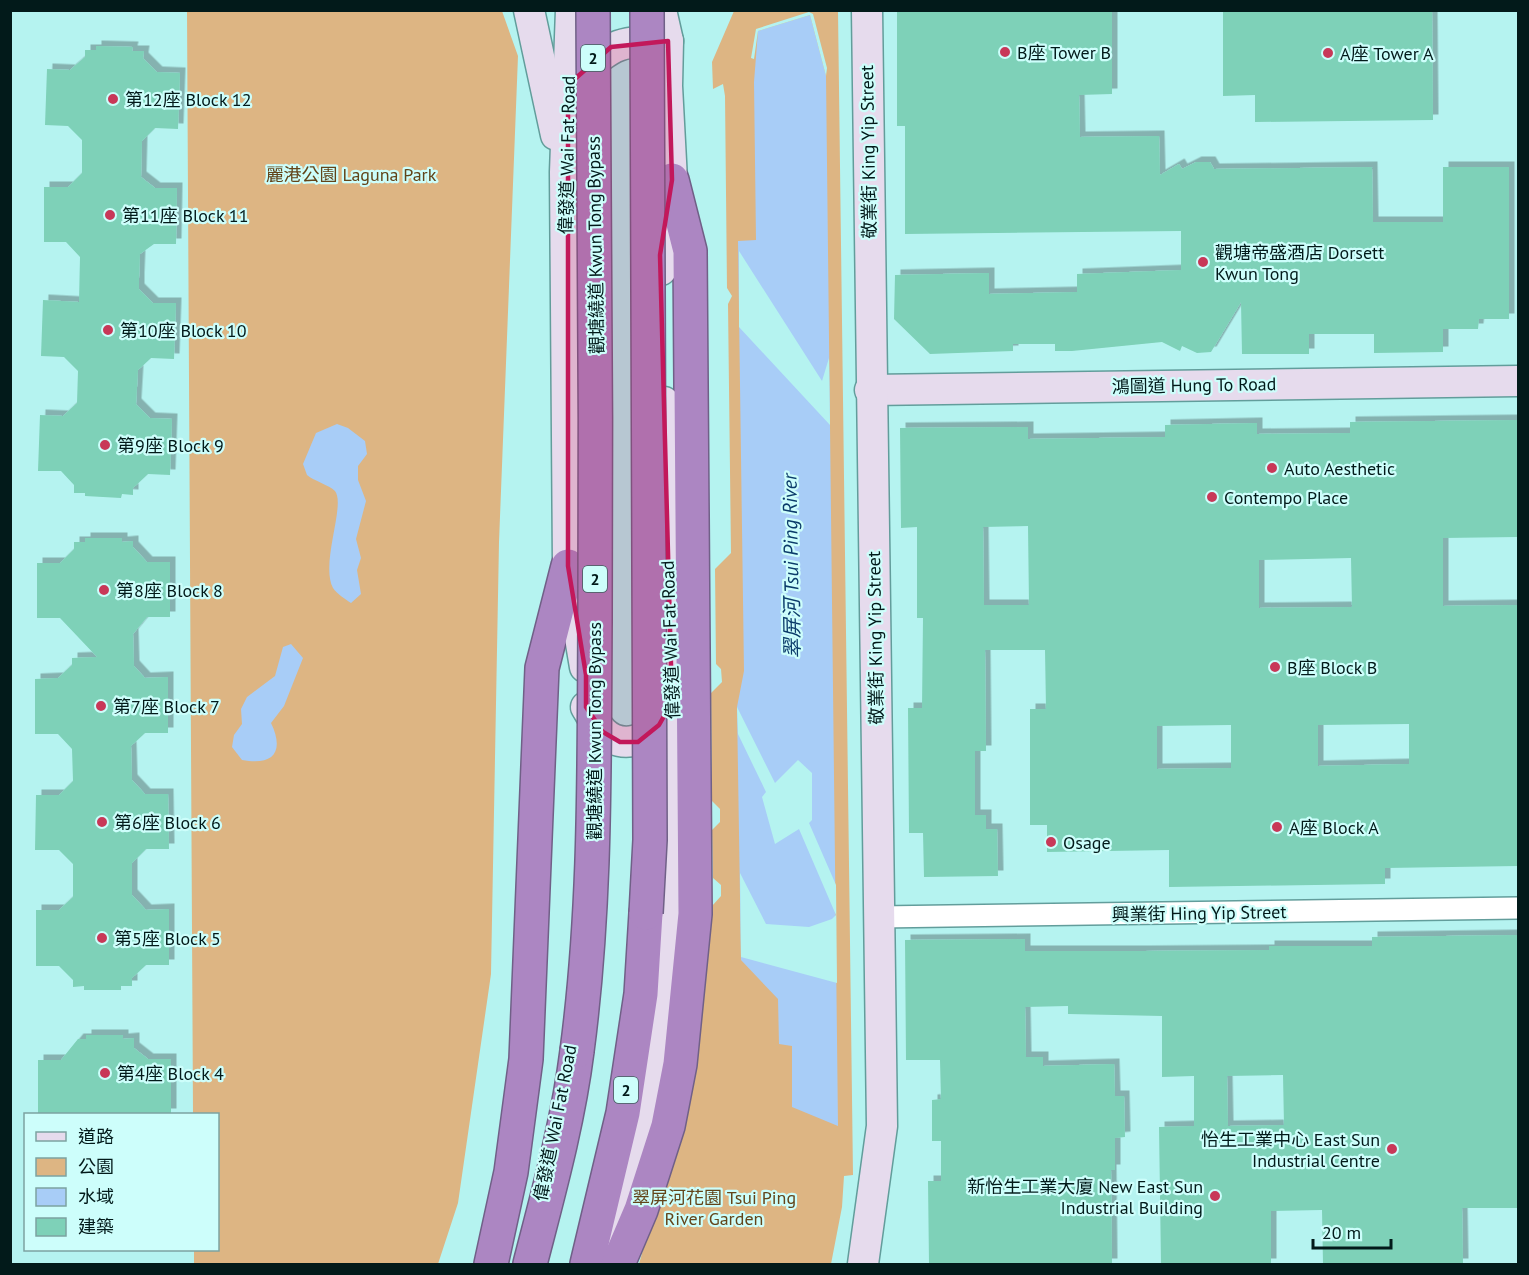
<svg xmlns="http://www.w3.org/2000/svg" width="1529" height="1275" font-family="'PT Sans','Noto Sans TC',sans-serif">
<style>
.green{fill:#ddb583}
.water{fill:#a8cdf7}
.pier{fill:#b5f3f0}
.building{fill:#7ed1b8;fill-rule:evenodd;filter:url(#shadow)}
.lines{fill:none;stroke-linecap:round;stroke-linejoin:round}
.street-casing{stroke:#629d9b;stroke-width:24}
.secondary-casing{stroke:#629d9b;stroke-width:33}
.highway-casing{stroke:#706087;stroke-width:36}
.street{stroke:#fff;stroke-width:21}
.secondary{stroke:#e6dbed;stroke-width:30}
.highway{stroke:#ac86c2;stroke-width:33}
.highway-bridge-casing{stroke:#706087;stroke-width:36;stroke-linecap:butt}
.highway-bridge{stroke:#ac86c2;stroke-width:33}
.marked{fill:#c2185b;fill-opacity:0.2;stroke:#c2185b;stroke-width:4.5;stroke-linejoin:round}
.poi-dot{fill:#c83858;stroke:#cdfefb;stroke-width:2}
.labels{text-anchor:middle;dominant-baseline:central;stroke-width:4.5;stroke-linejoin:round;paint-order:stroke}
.shield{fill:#cdfefb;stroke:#3f5e5e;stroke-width:1.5}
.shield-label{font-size:16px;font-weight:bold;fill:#021a1a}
.poi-label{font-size:18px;fill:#021a1a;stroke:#cdfefb;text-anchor:start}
.street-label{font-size:18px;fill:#021a1a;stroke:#cdfefb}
.park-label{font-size:18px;fill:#624419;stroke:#cdfefb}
.water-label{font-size:20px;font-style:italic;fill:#0b3b6a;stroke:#cdfefb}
</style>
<defs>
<filter id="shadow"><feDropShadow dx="5.5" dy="-5.5" stdDeviation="0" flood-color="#0004"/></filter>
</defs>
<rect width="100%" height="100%" fill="#b5f3f0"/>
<g class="green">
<path d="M187,11H502L518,56L499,542L491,974L458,1203L438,1264H194V1250H218V1114H193Z"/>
<path d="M734,11H838L853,1175L844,1176L842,1207L831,1264H639L669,1158L695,906H712L721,896V885L713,878L712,830L720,822V809L712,801L711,693L722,682L721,669L716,664L715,569L731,553L728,304L732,296L727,288L725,96L723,84L713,89L712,62Z"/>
</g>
<g class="water">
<path d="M810,15L826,76L838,1126L792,1107V1046L779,1044L778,999L741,960L737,707L744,671L738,241L756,240L754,82L758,31Z"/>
<path d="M337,424L348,428L365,441L367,454L358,466V480L366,501L356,539L361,558L357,570L361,594L351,603C345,599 337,594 333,588C320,563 346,505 335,491C329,485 314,481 307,475L303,464L316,433Z"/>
<path d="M291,644L303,658L284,706L271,723C285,752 273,766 242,760L232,747L234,735L242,724L241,709L247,697L275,676L283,647Z"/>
</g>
<g class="pier">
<path d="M809,12L813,14L827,68L826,76L810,15L758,31L754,59L751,58L756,29Z"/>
<path d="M739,251L822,381L829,358L830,425L739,327Z"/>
<path d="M737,707L775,783L798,760L812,773V820L809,823L836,885L837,983L741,957L740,873L766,924L809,927L832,919L836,915L799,829L775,844L762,797L766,792L738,734Z"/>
</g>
<g class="building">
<path d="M897,10H1112V94L1079,95L1080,137L1159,136L1160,175L1179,164L1182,169L1196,162H1210L1214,169L1372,167L1373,222H1443V167H1509V319H1479L1478,329H1443V352L1374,353V334H1309V354H1242L1241,302L1211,352L1197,353L1182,346L1180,351L1162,342L1072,351H1055V344H1013V351L930,354L894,319L895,275L989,273V294L1077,292V274L1181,270V231L905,234V126H897Z"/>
<path d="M1223,10H1432L1433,120L1255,122V95L1223,96Z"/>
<path d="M96,46L133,47L132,51H144L143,58L157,72L180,73L178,129L155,128L142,141L141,177L155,188H177L176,244H154L140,254L139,278V289L153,303H176L174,359L151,358L138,370L136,404L150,418L172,419L170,475L148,474L133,488V495L122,494L121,498L85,496V493H74V485L61,471H38L40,415L63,416L77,403L78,371L64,357L41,356L43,300L79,302L80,257L66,242H44V187H68L82,173V140L68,126L45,125L47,69L70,70L85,57V50H96Z"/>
<path d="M1518,420V537L1443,538V606L1518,605V866L1385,868V884L1169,887V850L1047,852V825H1030V709H1046L1045,650H985L986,751H975V815H986V829H997L998,876L924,877L923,833H909L908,708H922L923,618H917V527L901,528L900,428L1028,427V439L1165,437V425L1257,423V434L1350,433V422ZM1028,526L1029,605H984L983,527ZM1351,558L1352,607L1259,608V560ZM1409,724V764L1318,766V725ZM1231,725V768L1157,769V726Z"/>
<path d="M85,538H122V542L133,541V547L147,562H170V617H147L133,634L134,666L145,678L168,677V733H145L131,746L132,780L145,794H168L169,849H146L132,863V895L146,910L169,909V965H146L132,978V986H121V990H84V986L73,987V980L59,966H36V910H59L73,897V864L59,850H35L36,795H59L73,781L72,749L58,734H35V679L58,678L72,665V658L97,657L60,618H37V563H60L74,549V542H85Z"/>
<path d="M1518,935V1208H1462L1463,1264H1323L1322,1210L1271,1211V1264H1161L1159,1127L1194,1126V1076L1162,1077V1016L1068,1014V1006L1025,1007L1026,1057H1043V1066L1114,1064L1115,1096H1124L1125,1137L1115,1138V1170H1111L1112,1264H929L928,1181H941V1141H932V1100L941,1099L940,1060H906L905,940L1025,939V951H1145L1269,950V946H1372V937ZM1283,1075L1284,1125L1228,1126L1227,1076Z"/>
<path d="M86,1035H123V1039L134,1038V1048L148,1059H171V1114H38V1060H61L78,1039H86Z"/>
</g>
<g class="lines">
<g class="street-casing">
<path id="street" d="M879,917L1518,908"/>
</g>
<g class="secondary-casing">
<g id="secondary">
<path d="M529,10L556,135"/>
<path d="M571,10L565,172L568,566L585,667"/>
<path d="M661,10L668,41L667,86L672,180L660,255L661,270"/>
<path d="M579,75C613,42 622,41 668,41"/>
<path d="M870,390L1518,381"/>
<path d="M586,707C591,715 596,725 603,732C623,751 650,740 663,718"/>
<path d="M613,1245L623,1213L645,1119L663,999L676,847L664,402"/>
<path d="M863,1264L882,1126L867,10"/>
</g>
</g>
<g class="highway-casing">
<g id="highway">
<path d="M491,1264L511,1172L526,1059L542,668L568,566"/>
<path d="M530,1264C548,1194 568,1123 577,1051"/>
<path d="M587,1264L623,1113L641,994L646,913"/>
<path d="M618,1264L641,1210L668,1126L680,1064L695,914L690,251L672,180"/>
</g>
</g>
<use href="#street" class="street"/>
<use href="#secondary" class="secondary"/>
<use href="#highway" class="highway"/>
<g class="highway-bridge-casing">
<g id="highway-bridge">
<path d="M646,913L650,840L647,10"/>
<path d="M577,1051C596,908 594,766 595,622C596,418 595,215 593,10"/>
</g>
</g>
<use href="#highway-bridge" class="highway-bridge"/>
</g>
<path class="marked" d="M668,41L672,180L660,255L672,702L659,725L638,742H620L603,732L586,707V675L568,566V85L611,47Z"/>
<g class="poi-dot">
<circle cx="1005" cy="52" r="6"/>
<circle cx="1328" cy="53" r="6"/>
<circle cx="113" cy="99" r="6"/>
<circle cx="110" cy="215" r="6"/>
<circle cx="1203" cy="262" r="6"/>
<circle cx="108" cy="330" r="6"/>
<circle cx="105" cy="445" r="6"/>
<circle cx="1272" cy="468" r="6"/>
<circle cx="1212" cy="497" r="6"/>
<circle cx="104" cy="590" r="6"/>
<circle cx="1275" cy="667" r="6"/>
<circle cx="101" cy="706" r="6"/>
<circle cx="102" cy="822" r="6"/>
<circle cx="1277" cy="827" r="6"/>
<circle cx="1051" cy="842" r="6"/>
<circle cx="102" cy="938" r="6"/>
<circle cx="105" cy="1073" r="6"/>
<circle cx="1392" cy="1149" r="6"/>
<circle cx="1215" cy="1196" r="6"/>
</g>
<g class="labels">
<g class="shield">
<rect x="581" y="45" width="24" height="26" rx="4.5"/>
<rect x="583" y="566" width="24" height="26" rx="4.5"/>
<rect x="614" y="1077" width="24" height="26" rx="4.5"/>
</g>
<g class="shield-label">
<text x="593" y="58">2</text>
<text x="595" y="579">2</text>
<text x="626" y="1090">2</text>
</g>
<g class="poi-label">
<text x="1017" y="52">B座 Tower B</text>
<text x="1340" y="53">A座 Tower A</text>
<text x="125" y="99">第12座 Block 12</text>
<text x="122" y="215">第11座 Block 11</text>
<text x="1215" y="252">觀塘帝盛酒店 Dorsett<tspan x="1215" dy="21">Kwun Tong</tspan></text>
<text x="120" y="330">第10座 Block 10</text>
<text x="117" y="445">第9座 Block 9</text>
<text x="1284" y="468">Auto Aesthetic</text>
<text x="1224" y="497">Contempo Place</text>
<text x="116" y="590">第8座 Block 8</text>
<text x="1287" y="667">B座 Block B</text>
<text x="113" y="706">第7座 Block 7</text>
<text x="114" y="822">第6座 Block 6</text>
<text x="1289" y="827">A座 Block A</text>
<text x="1063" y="842">Osage</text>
<text x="114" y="938">第5座 Block 5</text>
<text x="117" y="1073">第4座 Block 4</text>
<text x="1380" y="1139" text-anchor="end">怡生工業中心 East Sun<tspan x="1380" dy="21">Industrial Centre</tspan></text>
<text x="1203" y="1186" text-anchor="end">新怡生工業大廈 New East Sun<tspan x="1203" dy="21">Industrial Building</tspan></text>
</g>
<g class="street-label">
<text transform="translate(868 152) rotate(-91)">敬業街 King Yip Street</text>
<text transform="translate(567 155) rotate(-89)">偉發道 Wai Fat Road</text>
<text transform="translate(595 245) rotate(-91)">觀塘繞道 Kwun Tong Bypass</text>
<text transform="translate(1194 385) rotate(-1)">鴻圖道 Hung To Road</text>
<text transform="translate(875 638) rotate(-91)">敬業街 King Yip Street</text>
<text transform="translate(670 640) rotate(-92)">偉發道 Wai Fat Road</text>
<text transform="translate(594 731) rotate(-90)">觀塘繞道 Kwun Tong Bypass</text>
<text transform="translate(1199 913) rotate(-1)">興業街 Hing Yip Street</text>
<text transform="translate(555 1123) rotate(-79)">偉發道 Wai Fat Road</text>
</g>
<g class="park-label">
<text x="351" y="174">麗港公園 Laguna Park</text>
<text x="714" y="1197">翠屏河花園 Tsui Ping<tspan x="714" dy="21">River Garden</tspan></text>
</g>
<g class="water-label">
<text transform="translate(791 566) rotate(-91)">翠屏河 Tsui Ping River</text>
</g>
</g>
<rect width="1529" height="1275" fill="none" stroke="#021a1a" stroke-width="24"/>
<rect x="24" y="1113" width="195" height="138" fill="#cdfefb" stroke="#7ca3a1" stroke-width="1.5"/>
<rect x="36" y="1132" width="30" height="9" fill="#e6dbed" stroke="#7ca3a1" stroke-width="1.5"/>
<text x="78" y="1143" font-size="18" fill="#021a1a">道路</text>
<rect x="36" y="1158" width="30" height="18" fill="#ddb583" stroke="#7ca3a1" stroke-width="1.5"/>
<text x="78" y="1173" font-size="18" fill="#021a1a">公園</text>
<rect x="36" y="1188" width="30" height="18" fill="#a8cdf7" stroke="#7ca3a1" stroke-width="1.5"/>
<text x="78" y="1203" font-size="18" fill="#021a1a">水域</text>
<rect x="36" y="1218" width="30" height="18" fill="#7ed1b8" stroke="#7ca3a1" stroke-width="1.5"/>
<text x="78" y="1233" font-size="18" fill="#021a1a">建築</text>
<path d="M1313 1239v9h78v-9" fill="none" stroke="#021a1a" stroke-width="3"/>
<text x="1322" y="1239" font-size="18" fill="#021a1a" stroke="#cdfefb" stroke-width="4.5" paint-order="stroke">20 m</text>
</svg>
